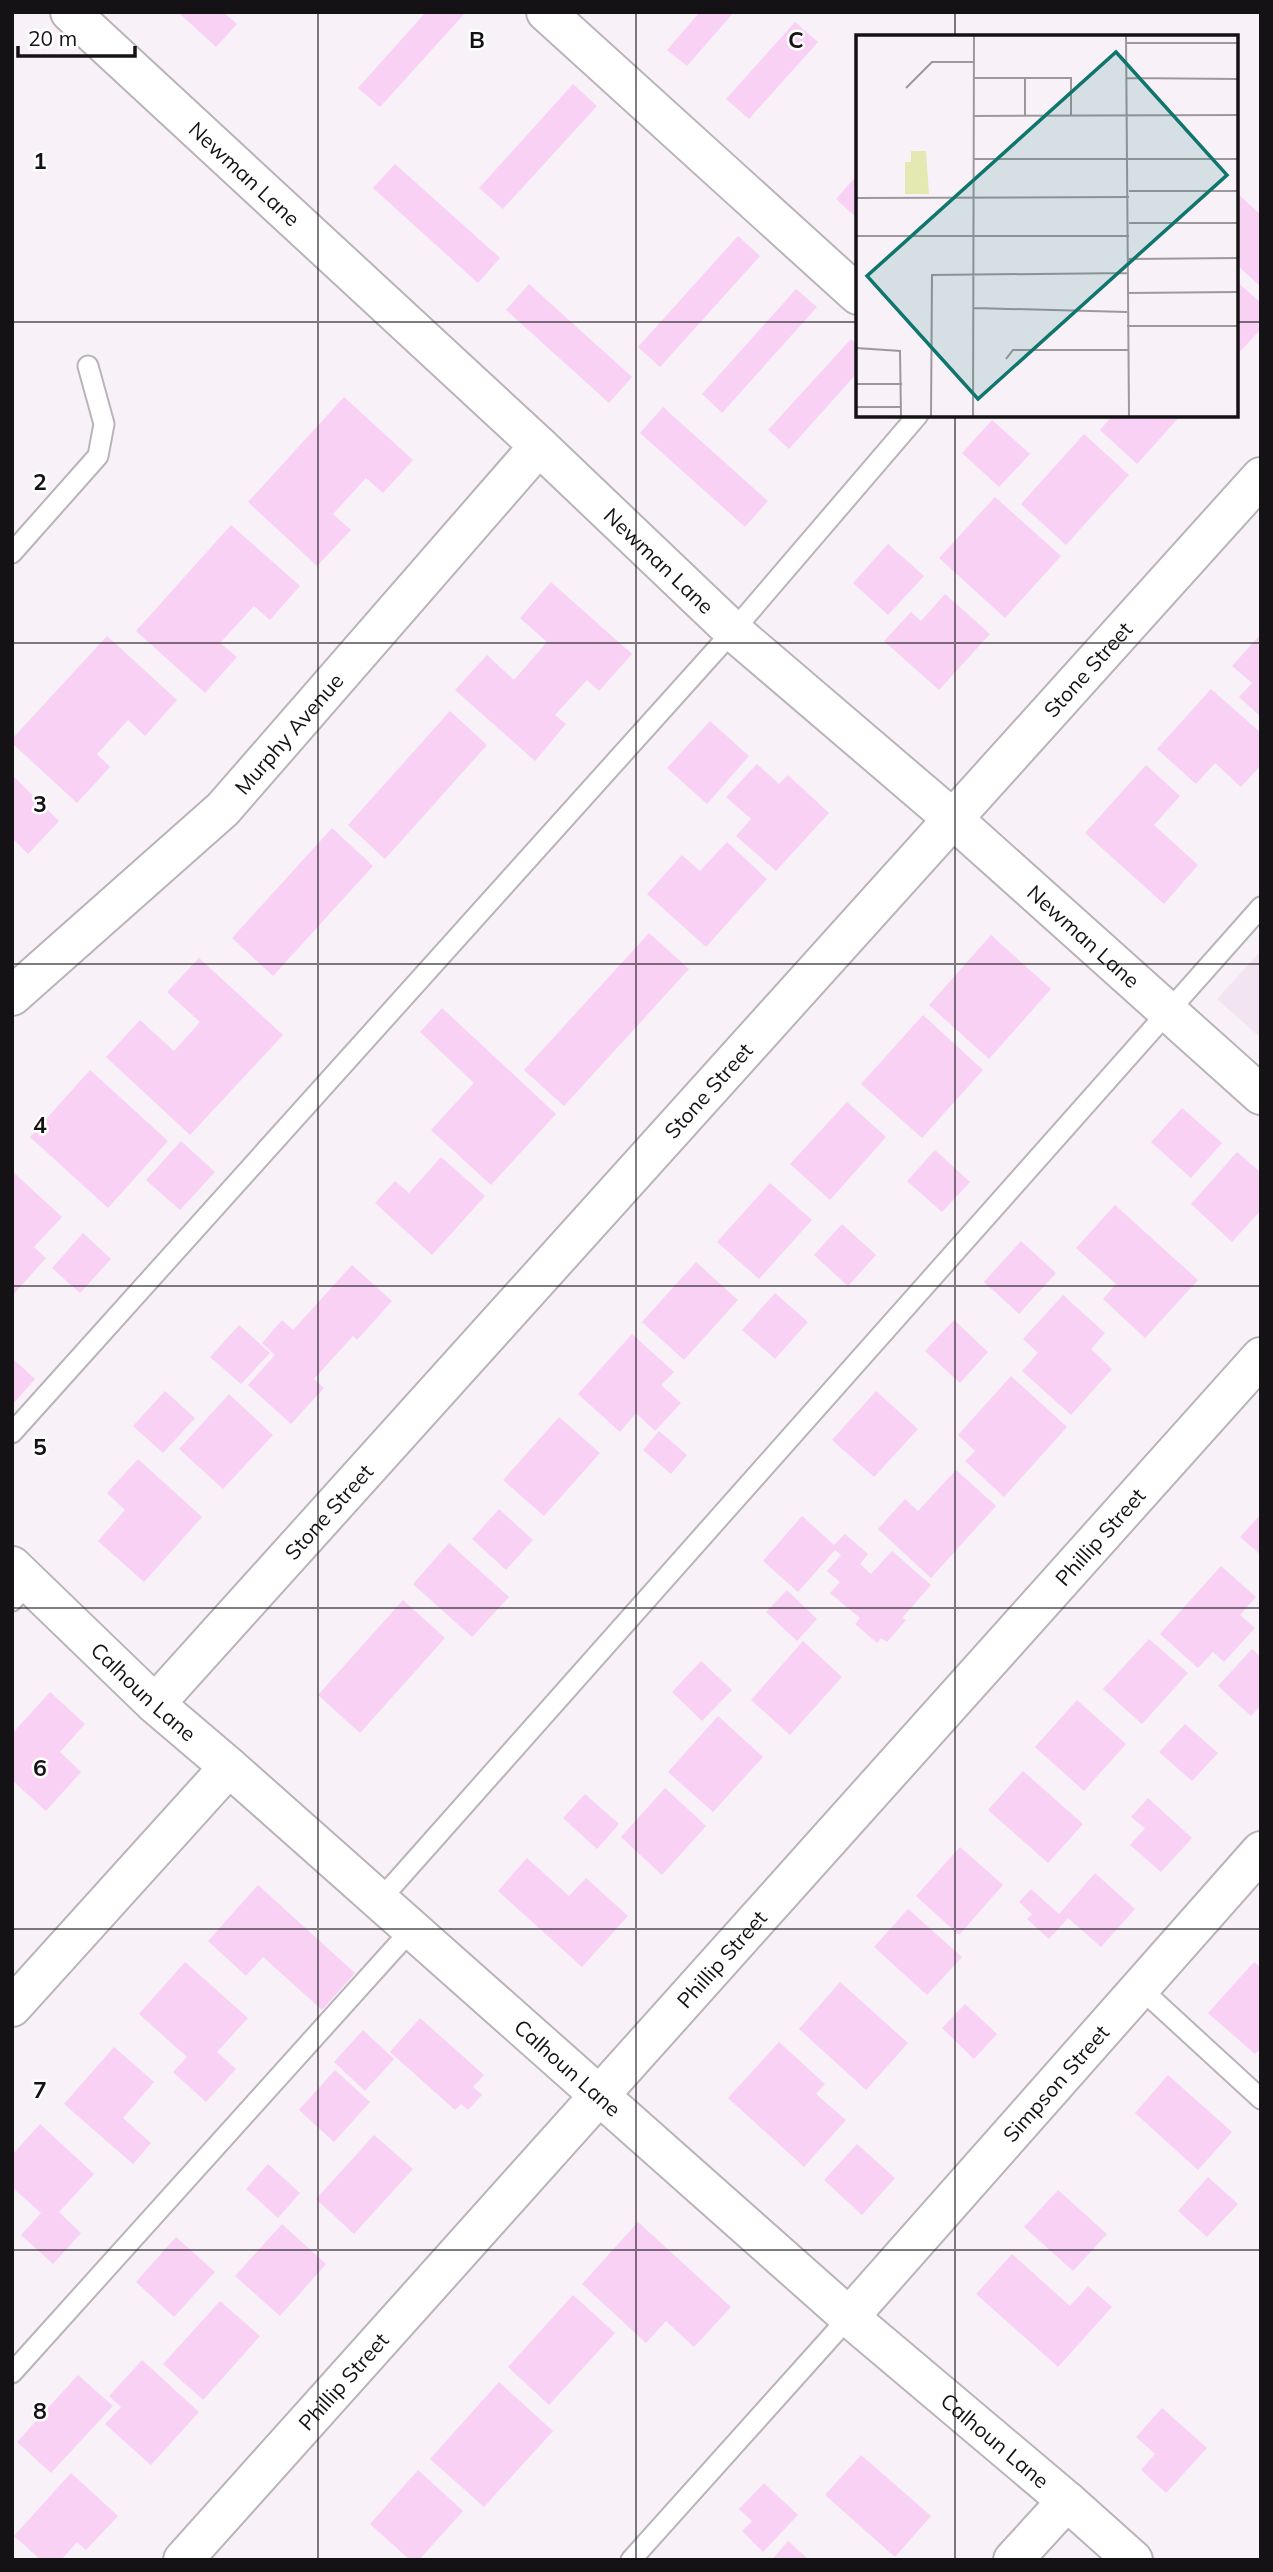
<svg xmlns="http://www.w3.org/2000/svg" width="1273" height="2572" font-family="Mulish,sans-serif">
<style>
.built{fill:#f2e4f1}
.building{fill:#f8d1f5}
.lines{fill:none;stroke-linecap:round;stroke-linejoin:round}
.service-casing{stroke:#bbb3ba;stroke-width:23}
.minor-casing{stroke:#bbb3ba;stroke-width:42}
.tertiary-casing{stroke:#bbb3ba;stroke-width:42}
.service{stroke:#fff;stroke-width:19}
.minor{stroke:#fff;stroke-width:38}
.tertiary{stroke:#fff;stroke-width:38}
.grid{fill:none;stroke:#151215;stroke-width:2;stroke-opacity:0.55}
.labels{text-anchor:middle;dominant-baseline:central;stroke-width:5;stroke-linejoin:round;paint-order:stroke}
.street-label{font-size:21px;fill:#151215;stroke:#fff}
.inset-road{fill:none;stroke:#9e989d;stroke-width:2}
.view{fill:#0f766e;fill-opacity:0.15;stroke:#0f766e;stroke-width:3.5}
.inset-edge{fill:none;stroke:#151215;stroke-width:3.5}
.grid-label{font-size:23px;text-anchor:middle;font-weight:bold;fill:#151215;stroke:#fff;stroke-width:5;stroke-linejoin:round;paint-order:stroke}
</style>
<rect width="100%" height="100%" fill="#f9f1f8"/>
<path class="built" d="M1261,951V1038L1217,999Z"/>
<g class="building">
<path d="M178,12H223L237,24L216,47Z"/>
<path d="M426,12H466L380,107L358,88Z"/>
<path d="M700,12H734L687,66L667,50Z"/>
<path d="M795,22L818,42L749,119L726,99Z"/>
<path d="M573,84L597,106L503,209L479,188Z"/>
<path d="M395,164L500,258L478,283L373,188Z"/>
<path d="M858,174V219L836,199Z"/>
<path d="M1239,195L1261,215V287L1236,264V197Z"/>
<path d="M738,236L760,256L660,367L638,347Z"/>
<path d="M1236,281L1261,303V329L1236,356Z"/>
<path d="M529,284L632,377L609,403L506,310Z"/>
<path d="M796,289L817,307L722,413L702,394Z"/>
<path d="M851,339L858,346V372L789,449L768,430Z"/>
<path d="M344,397L413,460L383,493L366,478L333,514L351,530L317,566L248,502Z"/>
<path d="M663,407L768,501L745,527L640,433Z"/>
<path d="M1113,415H1181L1137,464L1100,430Z"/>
<path d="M992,420L1030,454L999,487L962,453Z"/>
<path d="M1084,434L1129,475L1066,545L1021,504Z"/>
<path d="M995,497L1061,556L1005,618L939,558Z"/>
<path d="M231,525L300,586L270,620L254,606L220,643L237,657L205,693L136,631Z"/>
<path d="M888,544L924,576L888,615L853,583Z"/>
<path d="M551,582L632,654L599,691L587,680L555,715L566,724L535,761L455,690L487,655L514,680L547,642L520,618Z"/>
<path d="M945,594L990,634L939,690L884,641L911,612L921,621Z"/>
<path d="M1261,634V717L1239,697L1252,683L1232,666Z"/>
<path d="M107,636L177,700L145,736L128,720L97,754L110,767L77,803L12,743V739Z"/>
<path d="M1211,689L1261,733V765L1241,787L1215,763L1196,784L1157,749Z"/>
<path d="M450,711L487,745L385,859L348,825Z"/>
<path d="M710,721L749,756L707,804L667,768Z"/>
<path d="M757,764L779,784L788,775L829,813L776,871L736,836L751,819L726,797Z"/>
<path d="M1146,765L1180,796L1154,825L1198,865L1164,904L1085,833Z"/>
<path d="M12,775L59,821L28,854L12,838Z"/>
<path d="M332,828L373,866L273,976L232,938Z"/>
<path d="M727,842L767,879L706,947L647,894L682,855L700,871Z"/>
<path d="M649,933L689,969L564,1106L524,1070Z"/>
<path d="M991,935L1051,989L989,1059L929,1005Z"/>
<path d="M199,958L283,1035L190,1135L106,1057L140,1020L174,1051L200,1022L167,992Z"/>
<path d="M442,1008L556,1114L491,1185L431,1130L474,1083L420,1032Z"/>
<path d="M923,1015L983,1070L922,1138L861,1084Z"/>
<path d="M90,1070L168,1141L108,1208L30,1137Z"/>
<path d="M847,1102L886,1137L830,1200L790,1164Z"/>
<path d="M1182,1108L1222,1143L1191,1178L1151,1142Z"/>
<path d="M181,1141L215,1172L180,1210L146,1180Z"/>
<path d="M935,1150L970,1182L942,1212L907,1181Z"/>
<path d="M1237,1152L1261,1173V1210L1232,1242L1191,1204Z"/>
<path d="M441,1157L485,1196L432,1255L375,1203L395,1181L409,1193Z"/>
<path d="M12,1171L62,1217L34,1247L46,1258L12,1296Z"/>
<path d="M770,1183L812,1220L759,1279L717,1242Z"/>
<path d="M1115,1205L1198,1280L1145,1338L1103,1299L1116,1284L1076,1248Z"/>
<path d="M842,1224L876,1255L848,1286L814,1255Z"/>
<path d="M83,1233L111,1259L80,1293L52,1268Z"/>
<path d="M1021,1241L1056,1273L1019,1314L984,1282Z"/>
<path d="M696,1262L738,1300L684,1360L642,1322Z"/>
<path d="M352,1265L392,1301L357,1340L353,1336L314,1379L324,1388L291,1424L248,1385L275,1355L262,1343L282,1320L293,1330Z"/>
<path d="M775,1293L808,1322L775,1359L742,1330Z"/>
<path d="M1063,1295L1105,1333L1091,1349L1112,1369L1071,1415L1022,1371L1038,1353L1023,1339Z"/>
<path d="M954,1320L988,1352L960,1383L925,1351Z"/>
<path d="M239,1325L270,1353L241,1384L210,1357Z"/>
<path d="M632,1334L674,1372L661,1385L681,1403L655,1431L636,1413L620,1432L578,1394Z"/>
<path d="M12,1358L35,1379L12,1405Z"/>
<path d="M1011,1376L1067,1427L1004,1497L965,1461L975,1451L958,1435Z"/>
<path d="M165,1391L195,1418L163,1453L133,1426Z"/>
<path d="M876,1391L918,1429L874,1477L832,1440Z"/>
<path d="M229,1394L273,1435L223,1489L179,1449Z"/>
<path d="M559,1417L600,1453L544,1516L503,1480Z"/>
<path d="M659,1431L687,1455L671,1474L643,1450Z"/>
<path d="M138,1459L202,1517L144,1582L98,1541L125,1510L107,1493Z"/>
<path d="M956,1470L996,1506L931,1578L878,1529L905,1499L918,1511Z"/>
<path d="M499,1509L533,1540L506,1570L472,1539Z"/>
<path d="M1261,1514V1555L1240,1537Z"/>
<path d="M802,1516L834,1545L845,1534L868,1554L860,1564L871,1574L892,1551L931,1585L902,1618L906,1620L887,1642L881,1638L877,1643L855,1624L860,1618L830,1593L840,1582L827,1571L841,1555L835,1550L798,1592L763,1561Z"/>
<path d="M449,1543L509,1597L472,1637L413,1584Z"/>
<path d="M1221,1566L1256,1597L1240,1615L1255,1628L1224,1662L1213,1652L1198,1668L1160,1634Z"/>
<path d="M787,1590L817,1619L797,1641L766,1612Z"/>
<path d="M403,1600L445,1638L360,1733L318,1695Z"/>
<path d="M1149,1639L1188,1673L1142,1724L1103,1689Z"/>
<path d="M803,1641L842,1677L790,1735L751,1700Z"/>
<path d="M1252,1649L1261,1657V1705L1251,1716L1218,1686Z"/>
<path d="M701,1661L732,1690L702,1721L672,1692Z"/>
<path d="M50,1692L85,1724L60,1752L81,1772L46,1811L12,1780V1734Z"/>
<path d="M1077,1700L1126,1744L1084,1791L1035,1747Z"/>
<path d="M718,1716L763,1757L713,1812L668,1772Z"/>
<path d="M1185,1724L1218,1753L1192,1781L1159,1752Z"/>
<path d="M1023,1771L1083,1824L1048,1863L988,1810Z"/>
<path d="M665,1788L706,1826L662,1875L621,1837Z"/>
<path d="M585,1794L619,1824L597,1849L563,1818Z"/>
<path d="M1148,1798L1192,1838L1161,1872L1130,1845L1145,1828L1131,1817Z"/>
<path d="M960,1847L1003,1885L959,1935L916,1896Z"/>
<path d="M527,1858L569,1896L586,1878L628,1916L582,1967L498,1891Z"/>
<path d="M1095,1873L1135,1909L1101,1947L1068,1918L1049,1939L1027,1919L1032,1914L1019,1902L1031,1889L1059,1914Z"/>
<path d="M258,1885L355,1973L322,2010L263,1957L246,1976L208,1941Z"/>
<path d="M908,1909L962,1957L927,1995L874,1947Z"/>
<path d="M185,1962L248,2018L217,2052L236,2069L206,2102L173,2072L187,2057L139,2014Z"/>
<path d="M1254,1962L1261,1968V2048L1255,2054L1208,2013Z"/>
<path d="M840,1982L908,2043L866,2090L799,2029Z"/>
<path d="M965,2004L997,2034L974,2059L942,2028Z"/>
<path d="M420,2018L484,2075L473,2087L482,2095L468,2110L461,2104L455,2110L390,2052Z"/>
<path d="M363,2030L394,2059L365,2091L334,2062Z"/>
<path d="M779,2042L825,2084L816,2094L846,2120L804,2167L728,2098Z"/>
<path d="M114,2047L154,2082L123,2118L151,2143L133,2164L64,2104Z"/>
<path d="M335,2070L370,2102L334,2142L299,2110Z"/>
<path d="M1168,2075L1232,2132L1198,2170L1135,2113Z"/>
<path d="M40,2124L94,2174L59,2212L81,2233L53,2264L21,2235L41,2213L12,2187V2155Z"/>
<path d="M374,2135L413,2169L354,2234L316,2199Z"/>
<path d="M857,2144L895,2178L862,2215L824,2180Z"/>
<path d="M268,2164L300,2193L278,2218L246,2189Z"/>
<path d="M1208,2177L1238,2204L1207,2237L1178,2211Z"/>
<path d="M1058,2190L1107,2234L1073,2271L1024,2227Z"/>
<path d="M638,2222L731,2307L694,2347L666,2321L646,2343L582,2284Z"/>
<path d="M282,2224L326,2264L280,2316L235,2276Z"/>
<path d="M176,2237L215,2272L174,2317L136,2282Z"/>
<path d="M1012,2254L1070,2306L1088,2286L1112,2307L1058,2367L976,2294Z"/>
<path d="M573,2295L615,2333L549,2405L508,2367Z"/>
<path d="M220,2301L260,2336L203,2400L163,2364Z"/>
<path d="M142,2360L199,2412L151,2465L105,2424L121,2407L109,2396Z"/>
<path d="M78,2375L113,2406L51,2473L17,2442Z"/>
<path d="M499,2382L553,2431L484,2507L430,2459Z"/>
<path d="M1162,2408L1207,2448L1166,2493L1141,2470L1155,2454L1136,2437Z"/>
<path d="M861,2455L931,2516L895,2557L825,2495Z"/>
<path d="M418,2470L463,2511L419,2560H410L370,2524Z"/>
<path d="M71,2473L118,2516L86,2550L77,2542L61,2560H41L14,2536Z"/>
<path d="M764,2483L798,2515L763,2552L742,2531L752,2521L739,2509Z"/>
<path d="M788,2541L809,2560H772Z"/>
</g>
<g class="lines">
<g class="service-casing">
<g id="service">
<path d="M12,553L98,456L104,424L88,366"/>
<path d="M12,1433L733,631L918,415"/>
<path d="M12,1601L29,1583"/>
<path d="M379,1901L1261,907"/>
<path d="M1139,1987L1261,2099"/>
<path d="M12,2373L412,1929"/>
<path d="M631,2560L849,2317"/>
</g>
</g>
<g class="minor-casing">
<g id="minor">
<path id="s1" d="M70,12L539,446L733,631L954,820L1261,1095"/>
<path d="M546,12L858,295"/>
<path id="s2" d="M12,996L223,809L539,446"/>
<path id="s3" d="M155,1704L1261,477"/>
<path d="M12,2007L229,1767"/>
<path id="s4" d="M849,2317L1261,1851"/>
<path id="s5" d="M183,2560L1261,1357"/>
<path d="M1013,2560L1067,2501"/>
</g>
</g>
<g class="tertiary-casing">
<g id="tertiary">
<path id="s6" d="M12,1566L155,1704L229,1767L849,2317L1067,2501L1133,2560"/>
</g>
</g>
<use href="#service" class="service"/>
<use href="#minor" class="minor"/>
<use href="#tertiary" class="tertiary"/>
</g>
<path class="grid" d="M318,12V2560M636,12V2560M955,12V37M12,322H858M1236,322H1261M955,415V2560M12,643H1261M12,964H1261M12,1286H1261M12,1608H1261M12,1929H1261M12,2250H1261"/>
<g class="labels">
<g class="street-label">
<text stroke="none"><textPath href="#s1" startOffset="238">Newman Lane</textPath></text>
<text stroke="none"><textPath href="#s1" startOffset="805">Newman Lane</textPath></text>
<text stroke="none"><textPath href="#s3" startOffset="1393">Stone Street</textPath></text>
<text stroke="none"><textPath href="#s2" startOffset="382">Murphy Avenue</textPath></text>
<text stroke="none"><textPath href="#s1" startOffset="1372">Newman Lane</textPath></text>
<text stroke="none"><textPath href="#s3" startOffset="826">Stone Street</textPath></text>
<text stroke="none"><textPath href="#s3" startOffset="259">Stone Street</textPath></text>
<text stroke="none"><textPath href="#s5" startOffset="1374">Phillip Street</textPath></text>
<text stroke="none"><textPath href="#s6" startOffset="182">Calhoun Lane</textPath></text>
<text stroke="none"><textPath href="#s5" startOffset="807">Phillip Street</textPath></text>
<text stroke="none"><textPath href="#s6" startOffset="749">Calhoun Lane</textPath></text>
<text stroke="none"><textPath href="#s4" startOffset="312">Simpson Street</textPath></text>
<text stroke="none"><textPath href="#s5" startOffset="240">Phillip Street</textPath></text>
<text stroke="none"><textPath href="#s6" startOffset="1316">Calhoun Lane</textPath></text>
</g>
</g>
<g transform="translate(856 35)">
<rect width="382" height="382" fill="#f9f1f8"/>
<path d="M55,116H70L73,159H49V127H55Z" fill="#e4e8b1"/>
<path class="inset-road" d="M270,0L273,381M271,8H382M118,43H215V81M271,43L382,44M50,53L76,27H118M118,81L382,80M169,81V43M118,124H382M273,156H382M0,163L273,162M273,188H382M0,201H273M272,224L382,223M271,258L382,257M118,273L271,277M271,291H382M0,313L44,316L45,381M150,324L157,315H272M0,349H46M0,372H45M75,381L76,240L272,238M117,381L118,0"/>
<path class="view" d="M260,17L371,140L122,364L11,241Z"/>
<rect width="382" height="382" class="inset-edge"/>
</g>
<g class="grid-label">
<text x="477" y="48">B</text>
<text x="796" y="48">C</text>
<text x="40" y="169">1</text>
<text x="40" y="490">2</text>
<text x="40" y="812">3</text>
<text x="40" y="1133">4</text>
<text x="40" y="1455">5</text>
<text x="40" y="1776">6</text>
<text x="40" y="2098">7</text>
<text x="40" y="2419">8</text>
</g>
<rect width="1273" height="2572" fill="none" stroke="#151215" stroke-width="28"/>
<path d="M18 46v10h117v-10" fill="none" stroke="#151215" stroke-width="3.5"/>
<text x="28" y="46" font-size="21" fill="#151215" stroke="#ffffff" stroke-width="5" paint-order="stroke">20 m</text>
</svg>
